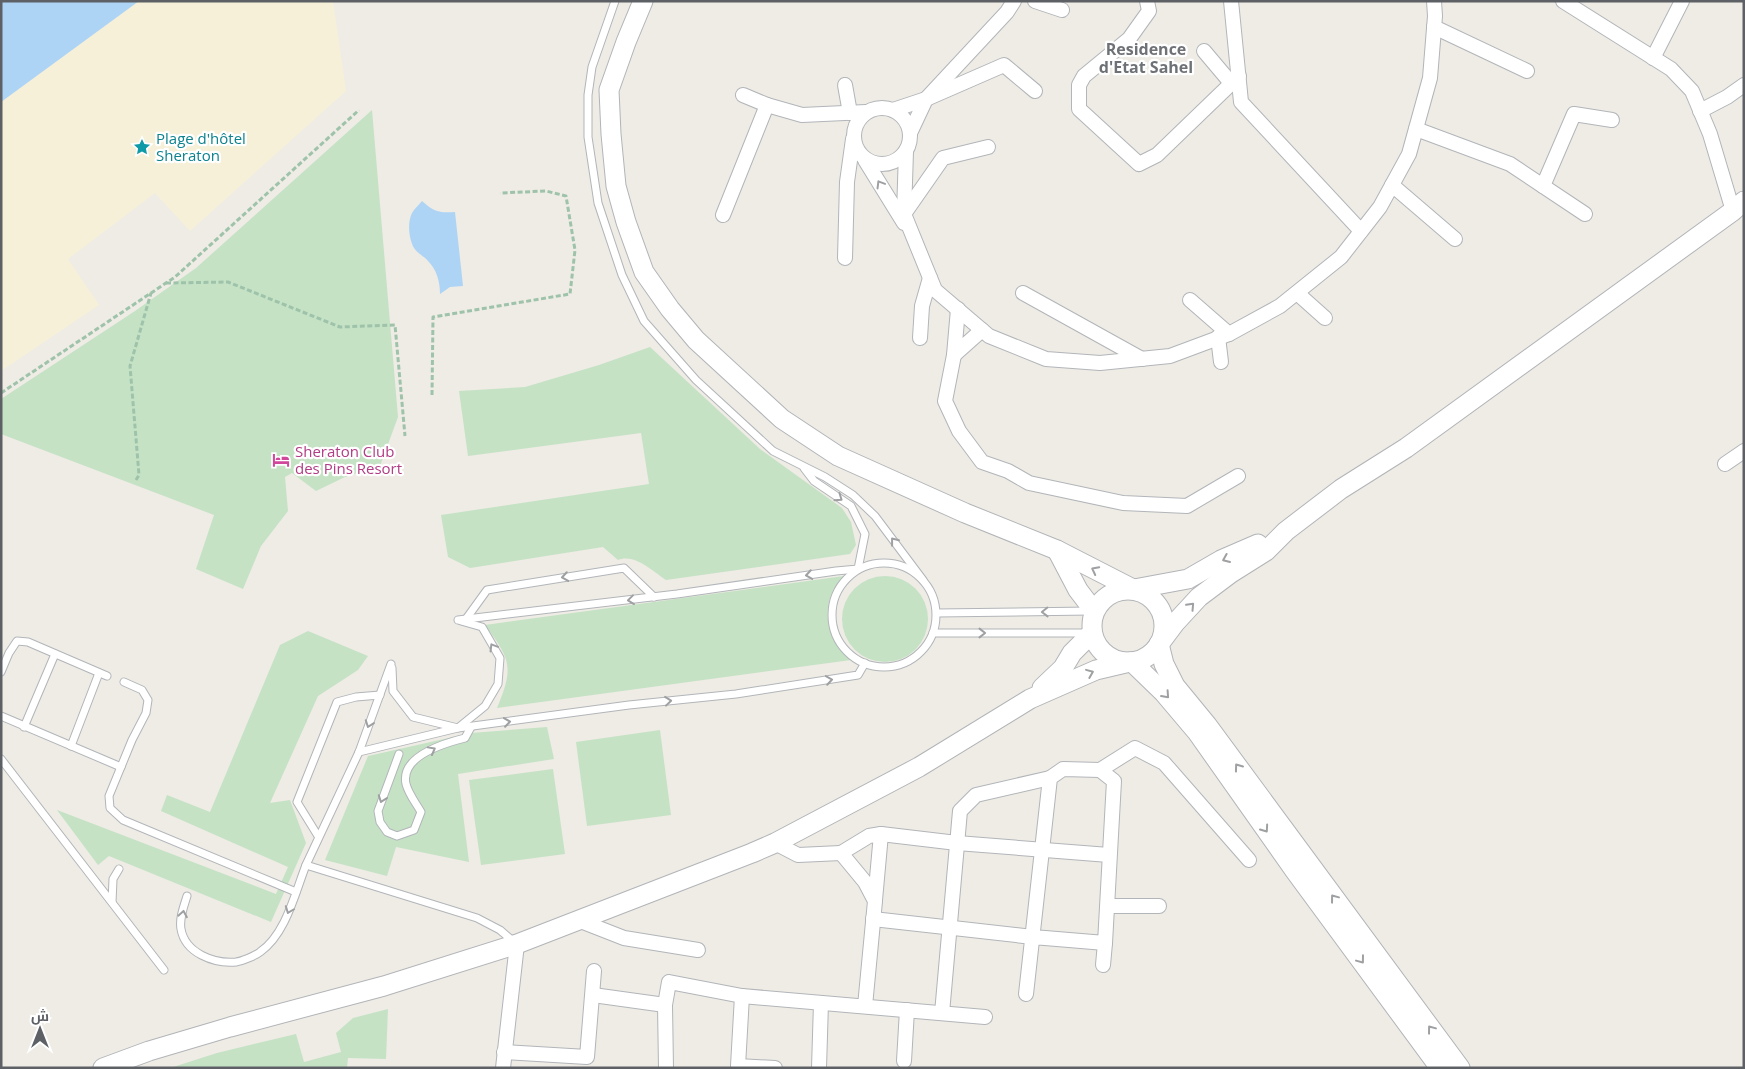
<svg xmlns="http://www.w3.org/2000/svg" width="1745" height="1069" font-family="'Open Sans',Cairo,sans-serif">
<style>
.green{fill:#c5e2c5}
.sand{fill:#f6f0d8}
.water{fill:#aed4f5}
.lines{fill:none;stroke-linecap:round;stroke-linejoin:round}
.service-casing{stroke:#b2b5b9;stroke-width:9}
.minor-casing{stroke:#b2b5b9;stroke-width:16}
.secondary-casing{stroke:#b2b4b8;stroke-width:21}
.path{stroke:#9ec3aa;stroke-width:3;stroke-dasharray:5 2.5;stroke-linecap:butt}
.service{stroke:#fff;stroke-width:7}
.minor{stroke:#fff;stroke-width:14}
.secondary{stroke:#fff;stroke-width:19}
.oneway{stroke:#9ea0a2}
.labels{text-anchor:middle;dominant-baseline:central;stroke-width:4.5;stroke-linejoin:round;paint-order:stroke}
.culture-label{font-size:15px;fill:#0d838f;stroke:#fff;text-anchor:start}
.hotel-label{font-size:15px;fill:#b23c85;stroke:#fff;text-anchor:start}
.neighbourhood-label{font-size:16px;font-weight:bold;fill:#6e7276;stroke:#fff}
</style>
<rect width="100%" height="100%" fill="#eeece5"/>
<g class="green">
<path d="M372,110L398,417L380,466L345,477L316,491L292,473L285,477L288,511L261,546L243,589L196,569L214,515L1,434V399L135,311L196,268Z"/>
<path d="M650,347L760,449L842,508L851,522L856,545L850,554L666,580C653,571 634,553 618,560L603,547L470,568L448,557L441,515L649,484L641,433L468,456L459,391L525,387L599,365Z"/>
<circle cx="885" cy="619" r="43"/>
<path d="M844,576C826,593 822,621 836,642C840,649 846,655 851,660L497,708C514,667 511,660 485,625Z"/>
<path d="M308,631L368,656L358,670L318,696L270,803L290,800L306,843L271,922L109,856L98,865L57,810L276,894L288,867L161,811L167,795L210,812L280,645Z"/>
<path d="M547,727L554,759L458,774L469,862L396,847L387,876L325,860L368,756L471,733Z"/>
<path d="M660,730L671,815L587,826L576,742Z"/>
<path d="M553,769L565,854L481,865L469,780Z"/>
<path d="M388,1009L386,1059L348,1058L347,1068H170L217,1053L296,1034L304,1062L341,1052L336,1033L353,1018Z"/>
</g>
<path class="sand" d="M139,1H333L346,91L190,231L155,193L68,259L99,305L1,371V102Z"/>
<g class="water">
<path d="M1,1H139L1,102Z"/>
<path d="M422,201C434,212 439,213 455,212L463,286L450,287L440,294C440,282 437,270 428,261C424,256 418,254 414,248C409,239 407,223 412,213C414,209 419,205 422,201Z"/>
</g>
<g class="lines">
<g class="service-casing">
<g id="service">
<path d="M615,1L592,67L588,95V137L598,203L622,275L644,321L696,380L773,451L825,477L853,495L875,516L923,580"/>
<circle cx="884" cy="615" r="52"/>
<path d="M937,613L1091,611"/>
<path d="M466,619L487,590L624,568L654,597"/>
<path d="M458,620L677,594L836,571L858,569L865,534L851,506L814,481L804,468"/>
<path d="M933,633H1088"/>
<path d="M391,664L359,752L306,865L477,918L500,930L514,942"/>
<path d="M392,668L393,691L413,717L458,728L485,706L498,684L500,658L482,627L461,621"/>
<path d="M1,672L9,653L17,641L28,642L107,676"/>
<path d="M124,682L142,690L148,700L146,713L132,740L109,796L110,808L123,820L296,892"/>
<path d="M1,716L121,767"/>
<path d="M24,727L55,654"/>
<path d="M71,746L99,673"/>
<path d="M359,752L458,728L629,705L736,694L858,675L865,663"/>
<path d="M399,754L378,811L380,822L387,832L397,836L414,830L421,812C416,803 409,795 406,784C400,756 445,743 465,738L471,727"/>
<path d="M1,759L164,970"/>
<path d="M318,836L297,802L337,702L356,697L380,695"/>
<path d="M187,896C184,906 179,918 181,929C185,953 214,964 236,962C242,961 255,956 260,952C286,934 295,893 306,865"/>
<path d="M112,902L113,879L119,869"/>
</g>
</g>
<g class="minor-casing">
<g id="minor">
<path d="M1035,1L1062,10"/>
<path d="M1147,1L1149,11L1129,39L1084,76L1079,85V109L1139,164L1157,155L1239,76"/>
<path d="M1231,1L1241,102L1361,231"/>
<path d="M1563,1L1671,69L1692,91L1710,134L1733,211"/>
<path d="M1434,27L1527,71"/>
<path d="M1204,51L1231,83"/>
<path d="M1653,58L1682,1"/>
<path d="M845,85L850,113"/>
<path d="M743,95L767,105"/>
<circle cx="882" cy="136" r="28"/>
<path d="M893,110L926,99L1004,65L1035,91"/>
<path d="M1700,111L1727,97L1744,85"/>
<path d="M1416,129L1510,164L1585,214"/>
<path d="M910,133L926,99L1007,12L1014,1"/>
<path d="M906,151L904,214L935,290L989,336L1046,359L1100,363L1170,356L1229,334L1280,306L1341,257L1380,207L1409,154L1430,78L1435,16L1434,1"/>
<path d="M865,160L904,223"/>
<path d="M1392,185L1455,239"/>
<path d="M1543,186L1574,114L1612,120"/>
<path d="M904,214L943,158L988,147"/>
<path d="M723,215L767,105L802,115L866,112"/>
<path d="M845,258L847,182L853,139"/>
<path d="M1023,293L1142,359"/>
<path d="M1297,293L1325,318"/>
<path d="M1190,300L1229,334"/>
<path d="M958,309L954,355L982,330"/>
<path d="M1218,337L1221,362"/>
<path d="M920,338L922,306L930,278"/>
<path d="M954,355L945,401L959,431L982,462L1008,471L1029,483L1123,503L1187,506L1238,476"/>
<path d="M1725,464L1744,451"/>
<path d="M1100,770L1135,748L1164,763L1249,860"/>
<path d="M775,843L798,855L841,853L865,882L875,901L865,1006"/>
<path d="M841,853L869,836L881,834L957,843L1109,855"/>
<path d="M875,900L881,834"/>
<path d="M1108,906H1159"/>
<path d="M873,919L1033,937L1105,943L1114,781L1100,770L1063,769L1050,778L1026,994"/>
<path d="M578,920L624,938L698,950"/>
<path d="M1103,965L1105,943"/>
<path d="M593,995L665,1005"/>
<path d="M742,996L738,1066L775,1068"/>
<path d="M942,1013L960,811L976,795L1050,778"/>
<path d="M504,1052L587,1057L594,971"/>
<path d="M904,1061L907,1010"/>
<path d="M503,1068L517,944"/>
<path d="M666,1068L665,1005L669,982L742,996L985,1017"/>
<path d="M819,1068L821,1003"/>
</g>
</g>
<g class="secondary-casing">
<g id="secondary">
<path d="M643,1L626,42L609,90L611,134L616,186L626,222L644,272L670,309L696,340L782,419L838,456L965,513L1057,550L1133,589"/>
<path d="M1057,550L1078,590L1094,611"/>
<path d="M1134,589L1188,579L1221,560L1258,544"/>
<circle cx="1128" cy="626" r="36"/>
<path d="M1160,643L1175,623L1199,597L1231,573L1266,551L1286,531L1341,489L1406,448L1733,211L1744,201"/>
<path d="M1159,644L1164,664L1175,686L1207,725L1460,1068"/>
<path d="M1132,662L1164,693L1197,732L1295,871L1440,1068"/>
<path d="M1042,688L1063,668L1072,653L1092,633"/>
<path d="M103,1068L149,1051L230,1027L384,986L517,944L752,853L775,843L919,767L1030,699L1096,670L1130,662"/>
</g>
</g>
<g class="path">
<path d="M166,283L228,282L340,327L395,325L405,436"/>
<path d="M1,393L175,277L359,110"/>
<path d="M432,395L433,317L570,294L575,250L566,196L546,191L500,193"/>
<path d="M136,480L139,475L130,366L151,293"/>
</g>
<use href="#service" class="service"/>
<use href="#minor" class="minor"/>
<use href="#secondary" class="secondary"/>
</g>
<defs><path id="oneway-chevron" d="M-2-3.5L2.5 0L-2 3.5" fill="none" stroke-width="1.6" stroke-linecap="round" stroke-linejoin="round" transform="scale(1.25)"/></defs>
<g class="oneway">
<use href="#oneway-chevron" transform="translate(880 184) rotate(-121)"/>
<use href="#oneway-chevron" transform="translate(839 498) rotate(35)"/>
<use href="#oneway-chevron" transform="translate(894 541) rotate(-128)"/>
<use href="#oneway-chevron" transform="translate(1226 559) rotate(157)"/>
<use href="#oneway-chevron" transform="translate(1095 570) rotate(-153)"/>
<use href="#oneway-chevron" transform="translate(809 575) rotate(171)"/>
<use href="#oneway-chevron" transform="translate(565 577) rotate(171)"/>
<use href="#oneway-chevron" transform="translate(631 600) rotate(173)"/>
<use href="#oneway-chevron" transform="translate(1191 606) rotate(-47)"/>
<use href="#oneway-chevron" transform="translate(1045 612) rotate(179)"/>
<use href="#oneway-chevron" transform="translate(982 633)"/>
<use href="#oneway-chevron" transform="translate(493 647) rotate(-121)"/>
<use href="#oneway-chevron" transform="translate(1090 673) rotate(-22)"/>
<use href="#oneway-chevron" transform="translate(829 680) rotate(-9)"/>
<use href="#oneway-chevron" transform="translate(1166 695) rotate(48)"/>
<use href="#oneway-chevron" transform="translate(668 701) rotate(-6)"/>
<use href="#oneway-chevron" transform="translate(507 722) rotate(-8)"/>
<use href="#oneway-chevron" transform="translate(369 724) rotate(110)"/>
<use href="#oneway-chevron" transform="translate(432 750) rotate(-29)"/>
<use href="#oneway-chevron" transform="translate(1238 767) rotate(-126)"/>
<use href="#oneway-chevron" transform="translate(382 799) rotate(110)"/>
<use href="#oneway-chevron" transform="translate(1265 829) rotate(55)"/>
<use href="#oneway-chevron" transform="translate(1334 898) rotate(-127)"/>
<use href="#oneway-chevron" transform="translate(289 910) rotate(111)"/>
<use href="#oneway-chevron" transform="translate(183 914) rotate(-80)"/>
<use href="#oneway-chevron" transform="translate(1361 960) rotate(53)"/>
<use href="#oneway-chevron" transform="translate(1431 1029) rotate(-127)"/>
</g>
<defs>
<g id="sight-bare" transform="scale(1.35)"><path d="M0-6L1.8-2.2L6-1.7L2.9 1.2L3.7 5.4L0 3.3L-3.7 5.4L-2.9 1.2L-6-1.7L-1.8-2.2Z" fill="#0f9aa8" stroke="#fff" stroke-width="2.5" paint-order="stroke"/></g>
<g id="hotel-bare" transform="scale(1.35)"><path d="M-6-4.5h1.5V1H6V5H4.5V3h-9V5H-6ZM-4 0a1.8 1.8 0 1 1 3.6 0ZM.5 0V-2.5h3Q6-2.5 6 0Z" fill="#d1479c" stroke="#fff" stroke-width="2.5" paint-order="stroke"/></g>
</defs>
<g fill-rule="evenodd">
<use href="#sight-bare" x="142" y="147"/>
<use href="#hotel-bare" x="281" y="460"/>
</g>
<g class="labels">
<g class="culture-label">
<text x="156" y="138">Plage d'hôtel<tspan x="156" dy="17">Sheraton</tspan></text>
</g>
<g class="hotel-label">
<text x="295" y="451">Sheraton Club<tspan x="295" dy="17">des Pins Resort</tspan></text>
</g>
<g class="neighbourhood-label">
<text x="1146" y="49">Residence<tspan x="1146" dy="18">d'Etat Sahel</tspan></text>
</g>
</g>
<rect width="1745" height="1069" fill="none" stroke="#5d6064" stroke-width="5"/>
<g transform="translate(40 1029)" stroke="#ffffff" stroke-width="4" paint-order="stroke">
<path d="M0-4L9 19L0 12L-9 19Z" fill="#5d6064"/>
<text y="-8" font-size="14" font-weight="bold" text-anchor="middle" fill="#5d6064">ش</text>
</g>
</svg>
